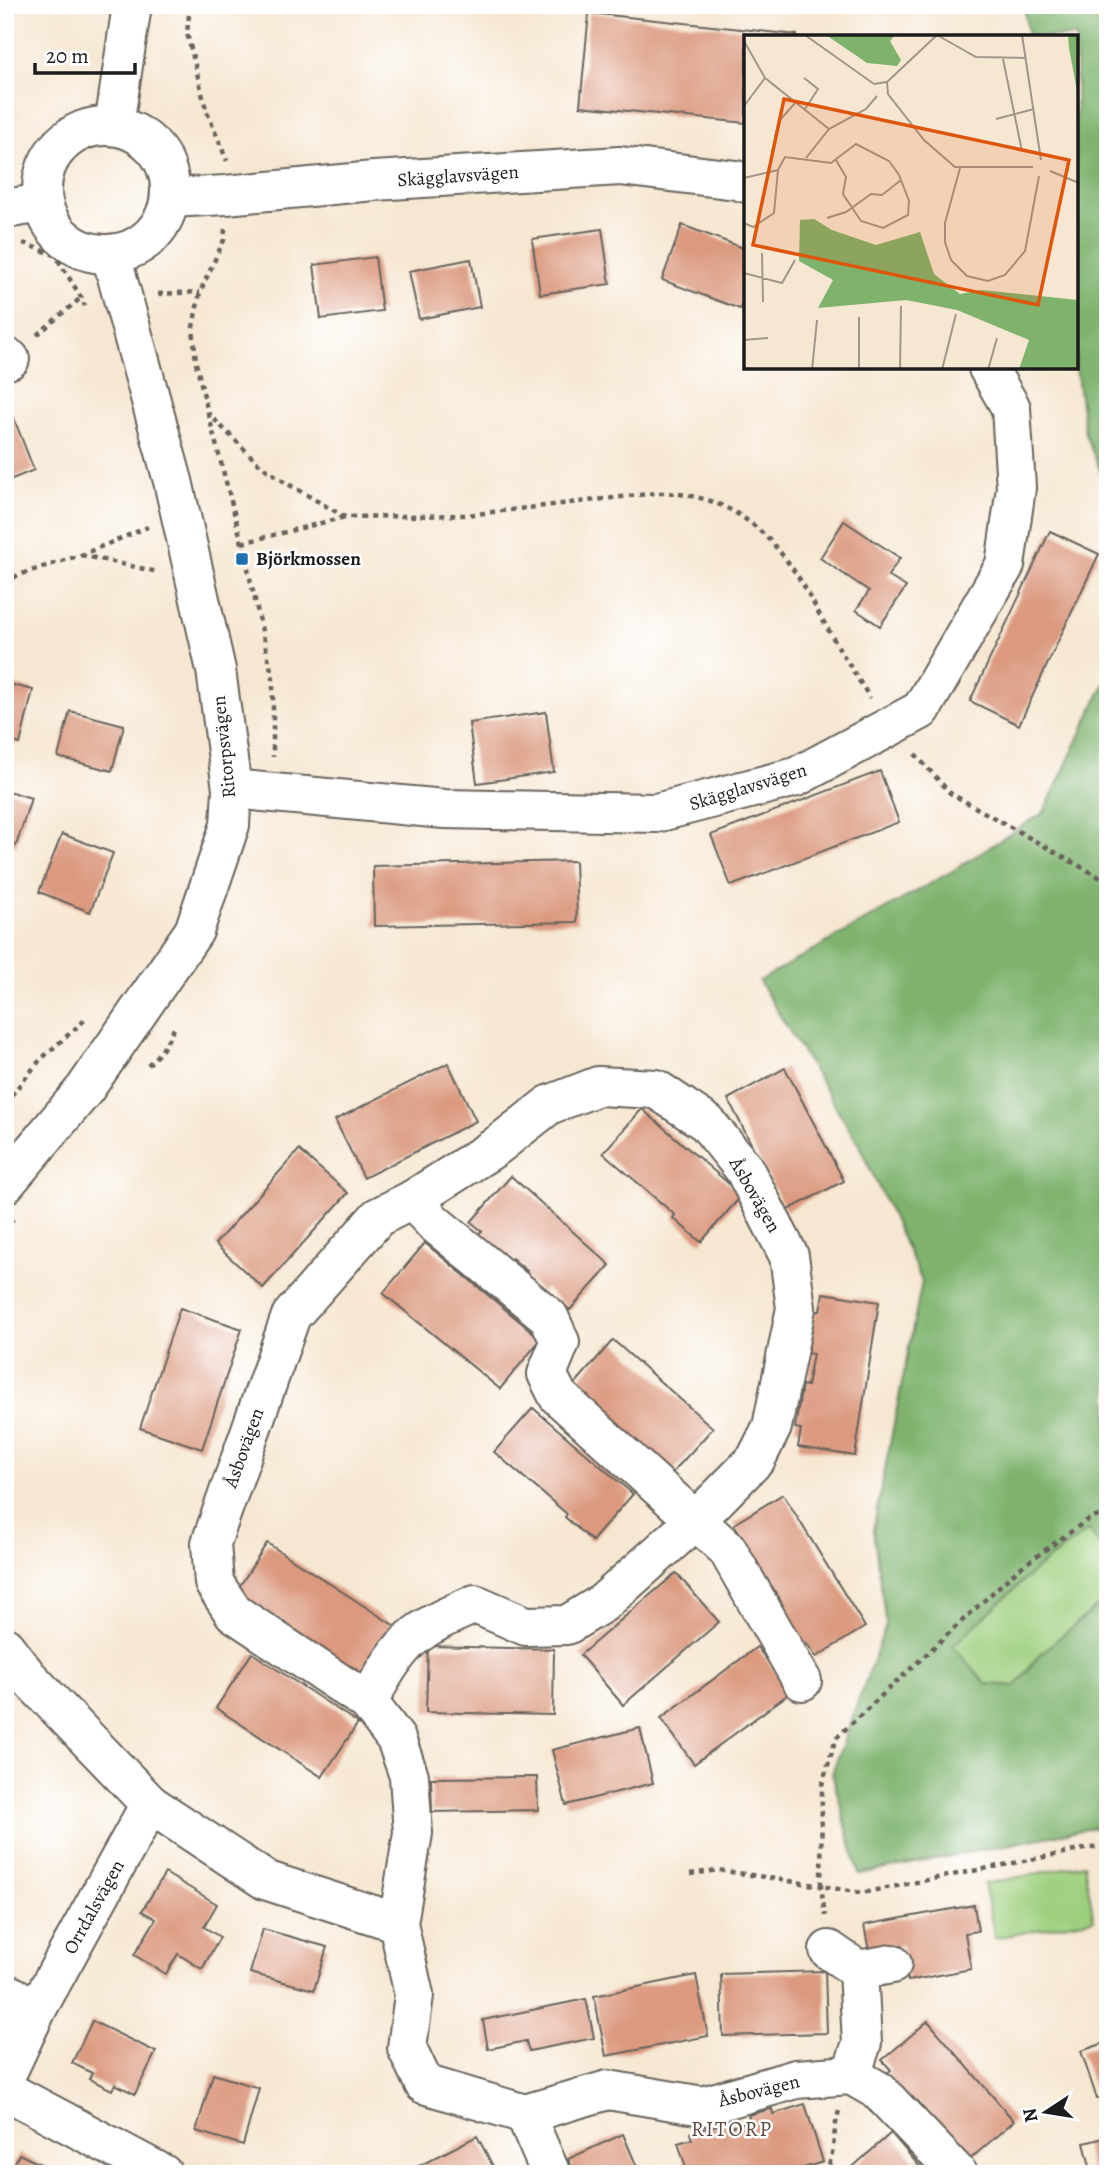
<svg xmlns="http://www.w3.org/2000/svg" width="1113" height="2179" font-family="Alegreya,serif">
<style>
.green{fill:#9ecf7e;stroke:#5d764d;stroke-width:2}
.forest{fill:#7eb26d;stroke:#4d6744;stroke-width:2}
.building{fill:#db997f}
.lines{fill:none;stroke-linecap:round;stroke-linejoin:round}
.minor-casing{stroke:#68635c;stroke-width:42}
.path{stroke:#68635c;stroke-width:4.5;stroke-dasharray:5 5;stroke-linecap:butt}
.minor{stroke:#fff;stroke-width:38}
.poi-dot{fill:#1f6fb2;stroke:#fff;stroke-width:2.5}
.labels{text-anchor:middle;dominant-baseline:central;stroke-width:5;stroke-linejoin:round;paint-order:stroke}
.street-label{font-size:19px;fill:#1c1c1c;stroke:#fff}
.poi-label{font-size:19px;font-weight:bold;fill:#1c1c1c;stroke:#fff;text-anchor:start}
.neighbourhood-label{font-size:21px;letter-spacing:2px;fill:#5f483f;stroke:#fff}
.inset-road{fill:none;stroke:#9f9689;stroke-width:2}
.view{fill:#de560d;fill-opacity:0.15;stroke:#de560d;stroke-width:3.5}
.inset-edge{fill:none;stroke:#1c1c1c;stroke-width:3.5}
</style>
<rect width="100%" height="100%" fill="#fff"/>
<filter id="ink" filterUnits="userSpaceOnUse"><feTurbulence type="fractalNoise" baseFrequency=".0143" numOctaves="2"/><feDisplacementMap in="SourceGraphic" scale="14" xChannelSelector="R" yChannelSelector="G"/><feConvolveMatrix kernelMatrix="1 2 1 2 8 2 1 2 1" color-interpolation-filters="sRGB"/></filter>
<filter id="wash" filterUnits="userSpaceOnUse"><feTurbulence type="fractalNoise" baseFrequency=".00686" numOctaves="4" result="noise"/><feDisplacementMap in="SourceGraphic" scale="28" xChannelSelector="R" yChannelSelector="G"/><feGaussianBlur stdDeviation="1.57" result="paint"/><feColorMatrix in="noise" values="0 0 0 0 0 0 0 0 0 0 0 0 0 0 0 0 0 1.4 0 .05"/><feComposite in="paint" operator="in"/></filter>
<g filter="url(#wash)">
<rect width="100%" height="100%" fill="#f6e7d2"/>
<g class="green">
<path d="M1090,1529L1108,1558V1597L1039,1655L1016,1687L986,1684L952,1645L1035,1570Z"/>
<path d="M1084,1864L1094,1919L995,1938L984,1884Z"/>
</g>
<g class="forest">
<path d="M1024,5H1108V489L1085,434L1076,368V37H1028Z"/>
<path d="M1108,676V1558L1089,1530L1035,1570L953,1646L986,1684L1016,1686L1039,1655L1108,1597V1825L859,1874L832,1773L886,1625L873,1530L922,1281L859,1145L759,981L954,870L1044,812Z"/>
</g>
<g id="blocks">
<g class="building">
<path d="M589,13L797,35V37H746V123L580,106Z"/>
<path d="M682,225L746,249V295L740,309L662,280Z"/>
<path d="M602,229L610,284L540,294L532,239Z"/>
<path d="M375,257L382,311L321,319L314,265Z"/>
<path d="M471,259L480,307L419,319L409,271Z"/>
<path d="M13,416L34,470L5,482V419Z"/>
<path d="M844,521L900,558L888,576L906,587L880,626L856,610L869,591L820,558Z"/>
<path d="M1050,531L1099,554L1019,725L970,701Z"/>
<path d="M5,683L33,690L20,744L5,740Z"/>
<path d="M70,711L124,725L112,771L58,757Z"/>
<path d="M546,712L554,772L477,783L469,723Z"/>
<path d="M880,771L899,822L731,886L711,835Z"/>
<path d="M5,790L31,798L16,846L5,843Z"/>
<path d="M62,834L113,853L90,912L39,892Z"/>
<path d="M575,861L577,922L374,926L373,866Z"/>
<path d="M448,1063L476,1121L364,1178L335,1120Z"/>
<path d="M785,1068L844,1181L786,1211L728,1099Z"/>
<path d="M642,1109L742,1195L701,1242L673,1218L675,1215L603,1153Z"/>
<path d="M299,1150L348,1193L263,1288L215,1244Z"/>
<path d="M511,1176L610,1265L570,1310L545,1288L542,1292L523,1276L527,1271L512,1258L508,1262L477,1235L482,1231L471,1222Z"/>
<path d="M425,1243L541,1339L500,1389L383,1293Z"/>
<path d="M823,1293L879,1302L855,1456L798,1447L801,1429L795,1428L802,1385L807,1386L813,1354L807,1353L815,1311H820Z"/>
<path d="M180,1308L242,1329L202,1449L140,1428Z"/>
<path d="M613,1340L713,1428L672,1473L648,1451L644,1455L574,1385Z"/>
<path d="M533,1408L633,1494L592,1541L565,1517L567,1514L494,1452Z"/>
<path d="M783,1494L865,1627L816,1657L806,1642L800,1645L779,1608L783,1605L766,1577L761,1580L739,1543L744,1540L734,1524Z"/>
<path d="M267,1543L398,1628L367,1676L351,1666L348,1672L312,1648L315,1643L287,1625L284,1630L236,1592Z"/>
<path d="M676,1573L719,1622L623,1705L580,1655Z"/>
<path d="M428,1646L554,1649L553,1715L426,1712Z"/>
<path d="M757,1647L791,1692L694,1764L661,1718Z"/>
<path d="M252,1653L358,1723L322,1777L216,1708Z"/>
<path d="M640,1728L653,1783L566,1805L552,1750Z"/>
<path d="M537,1777L538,1810L432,1812L431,1778Z"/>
<path d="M165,1873L217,1904L204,1927L220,1937L202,1969L178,1954L166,1974L134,1955L156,1919L142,1911Z"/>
<path d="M974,1905L978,1931L965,1933L971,1969L908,1981L902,1945L869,1951L864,1925Z"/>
<path d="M263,1929L327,1947L314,1990L250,1973Z"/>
<path d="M825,1971L827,2033L723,2036L721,1974Z"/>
<path d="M696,1975L708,2036L606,2056L594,1996Z"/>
<path d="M586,1999L594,2038L529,2051L526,2041L488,2049L483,2020Z"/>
<path d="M92,2021L156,2052L135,2094L115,2084L112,2090L89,2079L92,2073L72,2063Z"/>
<path d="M928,2021L1014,2121L968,2161L926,2120L930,2117L917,2101L913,2105L886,2074L891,2070L882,2060Z"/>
<path d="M1108,2042V2095L1097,2099L1081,2051Z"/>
<path d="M213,2074L259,2088L243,2145L196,2131Z"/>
<path d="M805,2104L823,2162L784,2174H688L678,2143L692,2139L690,2133L729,2122L731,2127L750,2121L748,2115L772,2109L773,2114Z"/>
<path d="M891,2133L926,2174H848L847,2172Z"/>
<path d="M623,2134L640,2174H569L574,2172L568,2159Z"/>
<path d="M477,2136L497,2174H423L419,2166Z"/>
<path d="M1108,2137V2174H1092L1084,2143Z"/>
<path d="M19,2154L61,2174H10Z"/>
</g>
</g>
</g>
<g filter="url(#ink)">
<use href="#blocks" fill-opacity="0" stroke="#68635c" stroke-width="2"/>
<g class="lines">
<g class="minor-casing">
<g id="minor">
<circle cx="106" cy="190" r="64"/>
<path d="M114,126L132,5"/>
<path d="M170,198L226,195L374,181L620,166L736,180L746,183"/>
<path d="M5,209L43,203"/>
<path d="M5,361L10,359"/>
<path d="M232,789L444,809L656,813L796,777L921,710L1005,565L1016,488L1011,408L988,368"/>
<path d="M5,1184L85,1089L194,931L230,825L232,789L216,670L173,481L111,255"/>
<path d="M412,1200L434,1223L549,1317L560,1342L547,1374L558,1396L727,1549L802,1681"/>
<path d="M5,1647L28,1677L150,1804L265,1880L398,1923"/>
<path d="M368,1702C380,1680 396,1650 416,1635C434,1621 455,1613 475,1604L526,1626L567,1625L603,1603L696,1520L756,1459L772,1427L796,1308L789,1256L744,1169L707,1123L656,1089L598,1086L549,1105L494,1148L412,1200L378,1217L291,1316L211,1543L214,1583L234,1613L368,1702L396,1739L409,1776L413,1833L398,1923L414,1995L407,2048L424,2084L525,2114L608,2090L703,2106L796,2079L851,2075L879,2091L958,2174"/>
<path d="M829,1950L858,1970L862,2043L851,2075"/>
<path d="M858,1970L892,1964"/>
<path d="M5,1992L37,2009"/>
<path d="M5,2077L37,2009L150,1804"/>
<path d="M5,2090L163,2174"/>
<path d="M525,2114L551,2174"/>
</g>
</g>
<g class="path">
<path d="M190,5L187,33L206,109L227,161"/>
<path d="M225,229L224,240L200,292L193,327L196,363L208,413L260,465L288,484L345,517L467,515L656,493C716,492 758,519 792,568C805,585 814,606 825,624C839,649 855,674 870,698"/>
<path d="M23,243L55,255L81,297L85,306"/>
<path d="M158,294L200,292"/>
<path d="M37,335L83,296"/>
<path d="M208,413L242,543L273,679V757"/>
<path d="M242,543L345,517"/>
<path d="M81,555L158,572"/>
<path d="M5,583L18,575L81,555L148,527"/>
<path d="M915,754L950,793L1108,882"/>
<path d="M148,1065L162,1050L175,1027"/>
<path d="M5,1103L40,1060L87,1018"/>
<path d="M5,1228L13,1219"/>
<path d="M1108,1512L1086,1521L1017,1570L836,1738L822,1785L821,1886L861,1893L1090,1848L1108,1847"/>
<path d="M690,1874L719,1870L821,1886L825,1916"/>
<path d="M825,2174C836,2154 832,2132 839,2111"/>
</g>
<use href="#minor" class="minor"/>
</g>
</g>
<rect class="poi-dot" x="235" y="552" width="14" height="14" rx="3.5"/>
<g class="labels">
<g class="street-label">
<text transform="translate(458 176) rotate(-4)">Skägglavsvägen</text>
<text transform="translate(224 747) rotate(-96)">Ritorpsvägen</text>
<text transform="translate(748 787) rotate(-17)">Skägglavsvägen</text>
<text transform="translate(755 1195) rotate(60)">Åsbovägen</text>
<text transform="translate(244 1448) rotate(-70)">Åsbovägen</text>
<text transform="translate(94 1907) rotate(-61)">Orrdalsvägen</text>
<text transform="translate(759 2091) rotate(-14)">Åsbovägen</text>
</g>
<g class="poi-label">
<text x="256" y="559">Björkmossen</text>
</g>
<g class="neighbourhood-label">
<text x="732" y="2129">RITORP</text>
</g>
</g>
<g transform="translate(744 35)">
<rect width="334" height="334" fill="#f6e7d2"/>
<path d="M82,0H151L146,6L157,25L153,31L123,28ZM324,0H334V61L325,13ZM70,184L88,195L132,210L176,197L190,239L216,259L238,255L334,265V334H275L285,305L213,275L162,265L74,273L89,245L55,226L56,185Z" fill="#7eb26d"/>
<path class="inset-road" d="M61,0L130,49M193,0L232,22L282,23M278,0L297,125M0,6L21,43M259,24L278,116M60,43L74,54L61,74M143,47L193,0M130,49L143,47L144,59L180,105L211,132H289M0,71L21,43L85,94M252,84L290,74M31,102L35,86L52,67M62,123L85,94L122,74L133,61M216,133L201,188V207L207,225L223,241L244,246L261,240L281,216L295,141M306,136L335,148M0,143L34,135M83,183L102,177L127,159L138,160L157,145M0,188L9,192L30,178L34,135L41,122L87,128L112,109L145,126L155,140L165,166L164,180L139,193L117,186L99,159L102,142L92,125M18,218L19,267M0,238L38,248L51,225M0,305L24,303M68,335L73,285M115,335V282M156,335L157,271M198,335L212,279M244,335L253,303"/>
<path class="view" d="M40,64L325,125L294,270L9,210Z"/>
<rect width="334" height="334" class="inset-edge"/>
</g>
<rect width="1113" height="2179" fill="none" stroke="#fff" stroke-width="28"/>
<g transform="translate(1046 2112) rotate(258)" stroke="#ffffff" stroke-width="5" paint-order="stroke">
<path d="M0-5L12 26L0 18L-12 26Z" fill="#1c1c1c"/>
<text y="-10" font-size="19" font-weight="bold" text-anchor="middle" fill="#1c1c1c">N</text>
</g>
<path d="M35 63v10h100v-10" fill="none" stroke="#1c1c1c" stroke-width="3.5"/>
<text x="46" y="63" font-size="21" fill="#1c1c1c" stroke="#ffffff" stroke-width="5" paint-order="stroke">20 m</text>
</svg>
